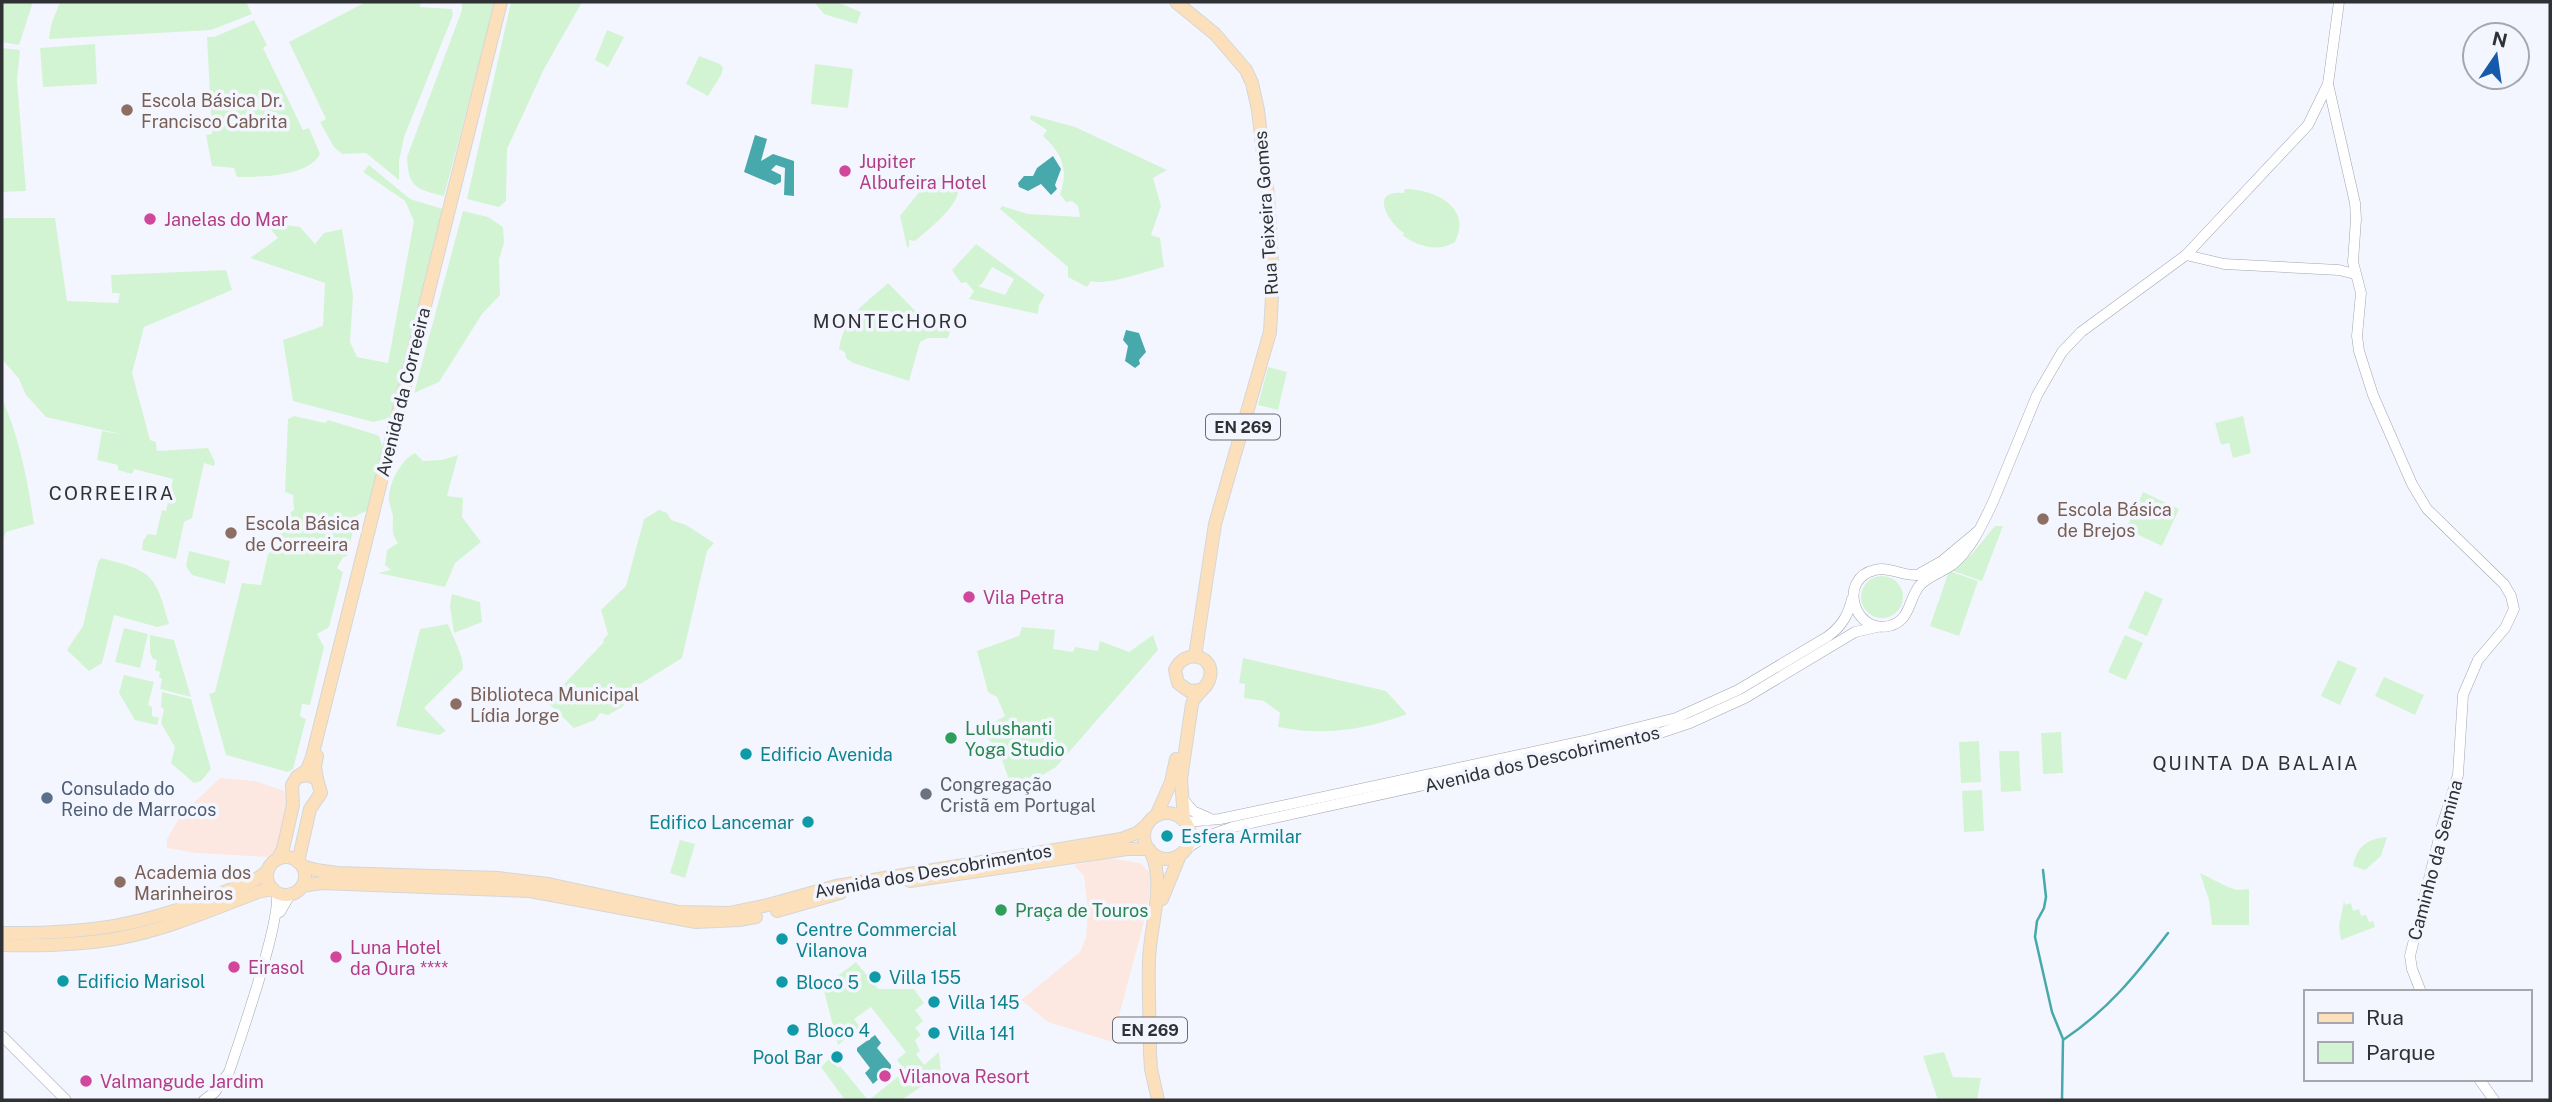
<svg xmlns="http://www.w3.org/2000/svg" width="2552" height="1102" font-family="'Public Sans',sans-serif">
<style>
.commercial{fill:#fce8e1}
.green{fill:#d3f4d3;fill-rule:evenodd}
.water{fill:#47a9ab}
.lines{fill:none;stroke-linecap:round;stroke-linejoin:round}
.stream{stroke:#47a9ab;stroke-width:2.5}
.minor-casing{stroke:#a2a5af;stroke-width:11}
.major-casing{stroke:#d6d6d7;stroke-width:14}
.minor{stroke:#fff;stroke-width:10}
.major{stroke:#fce0bc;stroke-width:12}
.education-dot{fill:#8d6e63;stroke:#f4f6ff;stroke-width:2.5}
.hotel-dot{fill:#d1479c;stroke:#f4f6ff;stroke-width:2.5}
.leisure-dot{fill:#2e9e5b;stroke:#f4f6ff;stroke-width:2.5}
.culture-dot{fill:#0f9aa8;stroke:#f4f6ff;stroke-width:2.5}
.worship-dot{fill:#6b7280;stroke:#f4f6ff;stroke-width:2.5}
.service-dot{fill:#5c6f8a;stroke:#f4f6ff;stroke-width:2.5}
.labels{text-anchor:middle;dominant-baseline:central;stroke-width:7;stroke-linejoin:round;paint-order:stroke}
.shield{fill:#f4f6ff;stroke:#6b6c72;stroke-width:2}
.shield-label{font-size:16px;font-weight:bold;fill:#303135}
.education-label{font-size:18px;fill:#785e54;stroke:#f4f6ff;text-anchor:start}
.hotel-label{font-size:18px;fill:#b23c85;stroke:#f4f6ff;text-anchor:start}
.street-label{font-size:18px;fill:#303135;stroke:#f4f6ff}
.leisure-label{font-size:18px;fill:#27864d;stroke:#f4f6ff;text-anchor:start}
.culture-label{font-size:18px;fill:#0d838f;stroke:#f4f6ff;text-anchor:start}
.worship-label{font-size:18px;fill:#5b616d;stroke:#f4f6ff;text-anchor:start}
.service-label{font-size:18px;fill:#4e5e75;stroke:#f4f6ff;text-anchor:start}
.neighbourhood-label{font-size:19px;letter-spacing:2px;fill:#303135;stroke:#f4f6ff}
</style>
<rect width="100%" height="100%" fill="#f4f6ff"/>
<g class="commercial">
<path d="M220,778L255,781L284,791L289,803L276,851L270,857L196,853L167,848V839L181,815Z"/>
<path d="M1107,858L1141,863L1152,876L1147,911L1112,1042L1048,1022L1021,1000L1080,952L1086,938L1088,910L1084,876L1074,865Z"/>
</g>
<g class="green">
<path d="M2,2H33L19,45L2,42Z"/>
<path d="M60,2H246L252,14L211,30L49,39L51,25Z"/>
<path d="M366,2H421L420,7L452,9L453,15L404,137L399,161V180L366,153L342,154L334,147L320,122L326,119L289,42Z"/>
<path d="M462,2H495L444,196C417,190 408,187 407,157L462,10Z"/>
<path d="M511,2H582L544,69L507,149L506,201L499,207L467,199Z"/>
<path d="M814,2H837L861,12L857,24L824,14Z"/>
<path d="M254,20L267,45L263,48L303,130L309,128L320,154C308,177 260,177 237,177L234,168L212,166L206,135L212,134L207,37H214Z"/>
<path d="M607,30L624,37L608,67L595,60Z"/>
<path d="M95,44L97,84L43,87L40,48Z"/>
<path d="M2,48L20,50L17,81L26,191L2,192Z"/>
<path d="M699,56L720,64L723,68L721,75L708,96L686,84Z"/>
<path d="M815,64L853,69L848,108L811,104Z"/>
<path d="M1031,115L1075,127L1167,170L1153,178L1161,206L1151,235L1160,238L1164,267C1147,271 1106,286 1091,281L1087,287L1068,277V267L1000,209L1002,206L1028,214L1080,217L1078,206L1072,201L1066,202L1060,194C1069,170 1062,153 1043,136L1047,130L1030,119Z"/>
<path d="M369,165L410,199L443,209L391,418L373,422L293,401L283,340L323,326L325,283L250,258L278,238L265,222L300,227L315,244L324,233L342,229L353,296L350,342L357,357L388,363L414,221L405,201L363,172Z"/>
<path d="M950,174C952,177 956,179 957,183C966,202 927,230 915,241L909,240V247H907L900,216L928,181Z"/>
<path d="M1405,189C1435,189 1473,208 1455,242C1437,253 1419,246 1403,236L1404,233C1387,221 1369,189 1404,193Z"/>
<path d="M463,211L488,217L503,227L504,243L499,259L500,295L482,314L439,382L414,393Z"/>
<path d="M2,218H55L67,301L118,303L120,293H112L111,275L226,270L232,290L144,327L132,373L150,440L156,442L157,451L208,448L215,462L214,466L204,463L192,518L184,522L176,559L142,550L143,541L148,534L156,535L162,510L166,511L173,479L134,469L132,474L118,470V465L97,460L102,431L125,435L46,417L26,395L19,379L2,359Z"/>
<path d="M976,244L1045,295L1039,305L1038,314L969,299L974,291L966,282L961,283L952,270ZM992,267L1014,279L1005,295L978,286L982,284Z"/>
<path d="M888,283L931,327L953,322L948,338H928L920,342L909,381L853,363L846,358L845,352L839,349C845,314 863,306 888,283Z"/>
<path d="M1268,367L1287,372L1278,410L1258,405Z"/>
<path d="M2,399C20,438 28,483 34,524L6,532L2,542Z"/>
<path d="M294,416L325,423L328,420L374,434L379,436L384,450L369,510L357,515L347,556L343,557L337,568L343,572L329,627L317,634L324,647L310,705L302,704L300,716L306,719L293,769L288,772L226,755L209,694L215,692L242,583L261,585L268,554L272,551L281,519L294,510L293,495L285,492L288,419Z"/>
<path d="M2243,416L2251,453L2233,458L2229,443L2221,445L2215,423Z"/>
<path d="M415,453L423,461L442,460L458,455L447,496L463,498L462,517L481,542L455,563L445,587L378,573L391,570L385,565L387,550L398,543C391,533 393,529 393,517C392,510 388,503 389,495C391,480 401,460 415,453Z"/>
<path d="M2143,492L2179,509L2162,546L2126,529Z"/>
<path d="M659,510L667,513L671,520L686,525L714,543L707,551L682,658L637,686L622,707L608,715L600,713L595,720L574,728L547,702L604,642L603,640L608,634L601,610L626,586L644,519Z"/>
<path d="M1995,526H2003L1982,581L1953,571L1972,554Z"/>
<path d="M189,551L230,561L225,584L192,575L186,566Z"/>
<path d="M101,558C152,571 155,573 169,624L157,627L114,615L102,663L89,671L67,650L83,626L98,562Z"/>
<path d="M1949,571L1978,581L1959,636L1930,626Z"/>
<circle cx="1882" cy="597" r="21"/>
<path d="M2145,591L2163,599L2147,636L2128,628Z"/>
<path d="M452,594L480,602L482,622L454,633L450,606Z"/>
<path d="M448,624C453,639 463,653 463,669L424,708L446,731L439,735L396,726L420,629Z"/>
<path d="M1022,627L1055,630L1053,649L1073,652L1075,647L1098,651L1100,641L1129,652L1153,635L1158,650L1056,767L1026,785L1009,780L999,751L980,730L1005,716L997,697L988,692L977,651L1019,636Z"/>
<path d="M124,628L148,634L140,668L115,662Z"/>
<path d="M150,635L174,640L191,697L160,689L162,679L159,677L160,672L155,670L157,660L153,659L150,652Z"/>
<path d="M2125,635L2143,643L2126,680L2108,672Z"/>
<path d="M1243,658L1386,691L1407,714C1365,730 1323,736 1278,727L1280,713L1264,701L1244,698L1245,684L1239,683Z"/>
<path d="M2338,660L2357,668L2340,705L2321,696Z"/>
<path d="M124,675L154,682L148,705L152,707V716L159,718L157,725L135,720L119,693Z"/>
<path d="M2384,677L2424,695L2415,715L2375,696Z"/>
<path d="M162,692L191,699L211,769L201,781L194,783L171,763L175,747L161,723L164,709L161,707Z"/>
<path d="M2061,732L2063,773L2043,774L2041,733Z"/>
<path d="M1979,741L1981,782L1961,783L1959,742Z"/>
<path d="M1999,751H2019L2021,791L2001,792Z"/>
<path d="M1982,790L1984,831L1964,832L1962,791Z"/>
<path d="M2387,837L2381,856L2365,870L2353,866C2357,846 2367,839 2387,837Z"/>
<path d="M680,840L695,844L685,878L670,873Z"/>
<path d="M2200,873L2228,887L2237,890L2249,889V925H2212L2209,900Z"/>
<path d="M2344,901L2345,905L2351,903L2353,911L2359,909L2361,916L2366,915L2369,922L2373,921L2375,927L2341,940L2339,926Z"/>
<path d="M856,962L878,989H914L924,1003L915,1010L923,1021L915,1028L921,1035L915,1040L920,1051L916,1054L924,1065L939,1052L941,1074L901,1100H869L905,1071L897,1060L906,1052L871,1007L854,1019L860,1027L838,1045L823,987Z"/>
<path d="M1944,1052L1953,1077L1981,1078L1977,1100H1938L1923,1056Z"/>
<path d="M830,1058L838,1068L840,1066L868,1100H845L821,1067Z"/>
</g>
<g class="water">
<path d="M755,135L767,139L761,161L773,154L794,161V196L784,195L785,168L776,165L771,170L781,175V182L775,185L744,172Z"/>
<path d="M1053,156L1061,169L1055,185L1057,189L1051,195L1041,184L1028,191L1019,187L1018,183L1024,176H1033L1037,168Z"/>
<path d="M1126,330L1139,333L1146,352L1139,360L1140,364L1135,368L1125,361L1128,346L1123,340Z"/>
<path d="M875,1035L881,1043L877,1048L891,1065V1068L873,1084L865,1073L870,1068L857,1051V1048Z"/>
</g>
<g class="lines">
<g class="stream">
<path d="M2043,870L2046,897L2044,908L2037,921L2035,937L2052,1012L2063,1039"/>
<path d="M2062,1100L2063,1040C2108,1010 2136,975 2168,933"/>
</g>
<g class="minor-casing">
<g id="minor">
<path d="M2328,84L2355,203L2356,219L2353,262L2361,293L2357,336L2359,351L2373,395L2412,484L2427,509L2504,584L2511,596L2514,609L2505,628L2478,660L2463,695L2458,775L2442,826L2410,956L2412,969L2421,992"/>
<path d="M2186,255L2224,264L2339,270L2355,274"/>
<path d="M1978,531L1942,561L1917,575C1902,576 1889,566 1875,570C1838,578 1853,634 1889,626C1911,621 1908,599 1920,585C1929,576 1942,572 1952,565C1971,550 1983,523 1993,502L2037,395L2062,352L2081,332L2186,255L2308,125L2328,84L2339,2"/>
<path d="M1183,799L1193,811L1209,818"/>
<path d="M1186,822L1220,819L1584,741L1676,718L1738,690L1827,637C1841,627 1848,616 1852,599"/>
<path d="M1187,848L1205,837L1233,827L1660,733L1690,723L1745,698L1855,632L1877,627"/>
<path d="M280,912L291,893"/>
<path d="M2,1036L66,1100"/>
<path d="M2479,1079L2494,1100"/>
<path d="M204,1100L215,1092L229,1072C239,1042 284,914 276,891"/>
</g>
</g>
<g class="major-casing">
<g id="major">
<path d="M1176,2L1215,34L1246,70L1252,83L1258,110L1268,195L1273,279L1270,332L1215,524L1195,656"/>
<path d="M317,756L315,767L317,779"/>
<path d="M297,777L307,770L312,757L501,2"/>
<circle cx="1167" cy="836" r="23"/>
<path d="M1156,816L1171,782L1176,759"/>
<path d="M1184,820L1181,779L1192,704C1195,693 1208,689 1210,677C1215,655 1184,648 1175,670L1178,683L1189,691L1201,690"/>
<path d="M1151,852C1166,885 1150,925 1149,960C1148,991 1150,1022 1150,1053L1151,1069L1158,1100"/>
<circle cx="286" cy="876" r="19"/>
<path d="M278,859L283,849L293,805L292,785L297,777L308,775L317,779L321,793L310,809L298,862"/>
<path d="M302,866L316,870L337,873L498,878L548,884L679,912L729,913L768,905L836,886L1121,839L1137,833L1147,825"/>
<path d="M910,881L1127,849H1149"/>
<path d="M302,886L321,883L530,891L696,922L739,920L756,917"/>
<path d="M1162,899L1180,855"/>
<path d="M777,911L840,893"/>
<path d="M2,933C88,934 145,926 224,892C239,886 257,882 268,870"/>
<path d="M2,945C41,946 81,945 120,938C168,929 213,909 258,892L273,889"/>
</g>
</g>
<use href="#minor" class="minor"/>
<use href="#major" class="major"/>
</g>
<g class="education-dot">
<circle cx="127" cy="110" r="7"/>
<circle cx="2043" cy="519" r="7"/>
<circle cx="231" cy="533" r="7"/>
<circle cx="456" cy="704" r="7"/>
<circle cx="120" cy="882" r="7"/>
</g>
<g class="hotel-dot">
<circle cx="845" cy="171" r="7"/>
<circle cx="150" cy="219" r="7"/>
<circle cx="969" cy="597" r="7"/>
<circle cx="336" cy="957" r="7"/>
<circle cx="234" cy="967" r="7"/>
<circle cx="885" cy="1076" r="7"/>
<circle cx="86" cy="1081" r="7"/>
</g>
<g class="leisure-dot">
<circle cx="951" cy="738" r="7"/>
<circle cx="1001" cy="910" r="7"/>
</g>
<g class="culture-dot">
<circle cx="746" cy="754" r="7"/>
<circle cx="808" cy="822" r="7"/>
<circle cx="1167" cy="836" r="7"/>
<circle cx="782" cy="939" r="7"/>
<circle cx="875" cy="977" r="7"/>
<circle cx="63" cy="981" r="7"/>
<circle cx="782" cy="982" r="7"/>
<circle cx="934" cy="1002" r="7"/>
<circle cx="793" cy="1030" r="7"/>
<circle cx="934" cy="1033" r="7"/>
<circle cx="837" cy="1057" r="7"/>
</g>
<circle class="worship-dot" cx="926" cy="794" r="7"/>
<circle class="service-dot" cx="47" cy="798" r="7"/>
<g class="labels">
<g class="shield">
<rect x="1206" y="414.5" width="74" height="25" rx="5"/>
<rect x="1113" y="1017.5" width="74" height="25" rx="5"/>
</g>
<g class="shield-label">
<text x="1243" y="427">EN 269</text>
<text x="1150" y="1030">EN 269</text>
</g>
<g class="education-label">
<text x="141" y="100">Escola Básica Dr.<tspan x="141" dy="21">Francisco Cabrita</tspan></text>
<text x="2057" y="509">Escola Básica<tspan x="2057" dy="21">de Brejos</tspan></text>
<text x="245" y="523">Escola Básica<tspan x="245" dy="21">de Correeira</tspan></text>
<text x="470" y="694">Biblioteca Municipal<tspan x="470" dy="21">Lídia Jorge</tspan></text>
<text x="134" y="872">Academia dos<tspan x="134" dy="21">Marinheiros</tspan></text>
</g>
<g class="hotel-label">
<text x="859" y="161">Jupiter<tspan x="859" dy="21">Albufeira Hotel</tspan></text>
<text x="164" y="219">Janelas do Mar</text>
<text x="983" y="597">Vila Petra</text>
<text x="350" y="947">Luna Hotel<tspan x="350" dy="21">da Oura ****</tspan></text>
<text x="248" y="967">Eirasol</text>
<text x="899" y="1076">Vilanova Resort</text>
<text x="100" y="1081">Valmangude Jardim</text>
</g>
<g class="street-label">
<text transform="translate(1266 213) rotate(-94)">Rua Teixeira Gomes</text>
<text transform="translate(403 392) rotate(-76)">Avenida da Correeira</text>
<text transform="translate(1542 759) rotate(-13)">Avenida dos Descobrimentos</text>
<text transform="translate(2435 860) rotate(-75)">Caminho da Semina</text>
<text transform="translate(933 871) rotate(-10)">Avenida dos Descobrimentos</text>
</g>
<g class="leisure-label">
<text x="965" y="728">Lulushanti<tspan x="965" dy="21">Yoga Studio</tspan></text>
<text x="1015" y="910">Praça de Touros</text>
</g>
<g class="culture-label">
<text x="760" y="754">Edificio Avenida</text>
<text x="794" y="822" text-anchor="end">Edifico Lancemar</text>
<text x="1181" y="836">Esfera Armilar</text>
<text x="796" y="929">Centre Commercial<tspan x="796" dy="21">Vilanova</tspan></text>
<text x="889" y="977">Villa 155</text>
<text x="77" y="981">Edificio Marisol</text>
<text x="796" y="982">Bloco 5</text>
<text x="948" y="1002">Villa 145</text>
<text x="807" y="1030">Bloco 4</text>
<text x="948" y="1033">Villa 141</text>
<text x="823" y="1057" text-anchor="end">Pool Bar</text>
</g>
<g class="worship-label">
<text x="940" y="784">Congregação<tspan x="940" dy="21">Cristã em Portugal</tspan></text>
</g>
<g class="service-label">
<text x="61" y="788">Consulado do<tspan x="61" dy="21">Reino de Marrocos</tspan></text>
</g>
<g class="neighbourhood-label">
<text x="891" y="321">MONTECHORO</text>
<text x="112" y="493">CORREEIRA</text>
<text x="2256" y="763">QUINTA DA BALAIA</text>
</g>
</g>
<rect width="2552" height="1102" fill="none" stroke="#303135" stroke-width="7"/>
<rect x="2304" y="990" width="228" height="91" fill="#f4f6ff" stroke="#a6a7ae" stroke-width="2"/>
<rect x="2318" y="1013" width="35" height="10" fill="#fce0bc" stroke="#a6a7ae" stroke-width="2"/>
<text x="2366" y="1025" font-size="21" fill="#303135">Rua</text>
<rect x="2318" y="1042" width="35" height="21" fill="#d3f4d3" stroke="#a6a7ae" stroke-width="2"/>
<text x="2366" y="1060" font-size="21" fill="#303135">Parque</text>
<g transform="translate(2496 56) rotate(13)"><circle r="33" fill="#f4f6ff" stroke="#a6a7ae" stroke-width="2"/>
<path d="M0-5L12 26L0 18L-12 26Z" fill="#165bab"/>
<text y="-10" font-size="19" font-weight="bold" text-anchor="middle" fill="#303135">N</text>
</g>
</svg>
